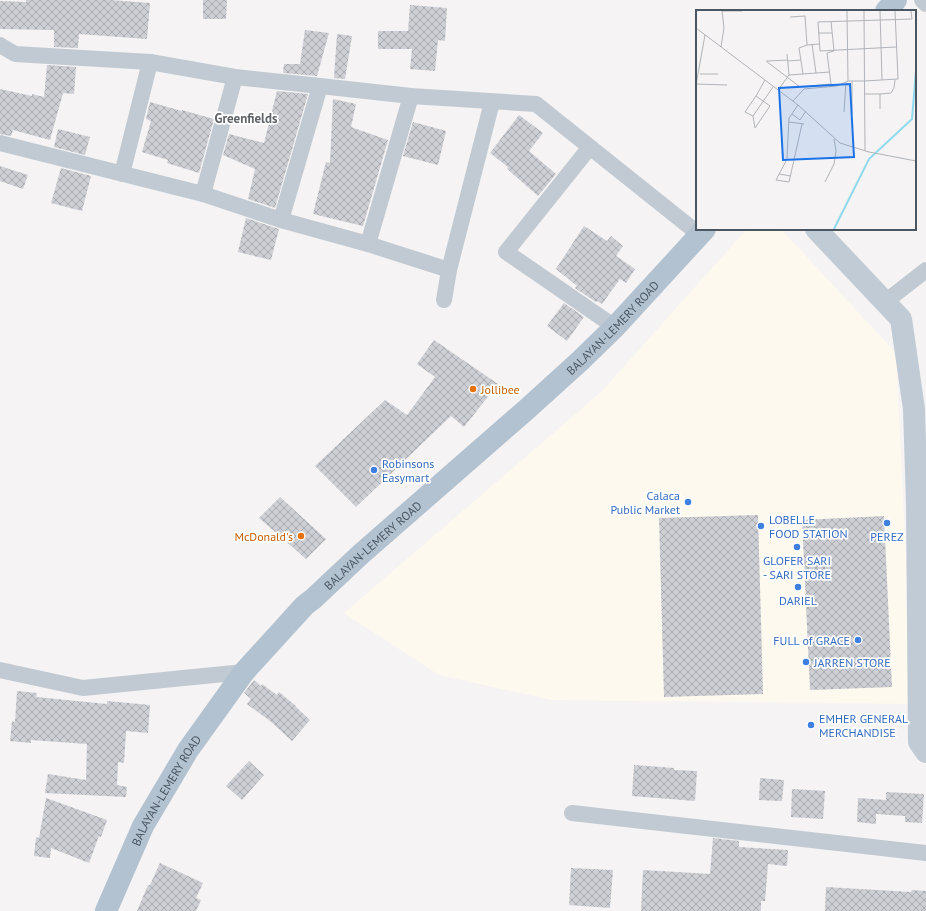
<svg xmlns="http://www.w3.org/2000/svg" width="926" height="911" font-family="'PT Sans',sans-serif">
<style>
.commercial{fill:#fdf9ef}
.building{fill:url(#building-cross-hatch)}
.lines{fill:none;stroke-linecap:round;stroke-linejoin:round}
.street{stroke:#c1cad2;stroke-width:16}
.secondary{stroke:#c1cbd6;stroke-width:22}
.primary{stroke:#b3c2d1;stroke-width:22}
.food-dot{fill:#e8710a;stroke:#fff;stroke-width:1.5}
.shop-dot{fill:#3f7fe0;stroke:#fff;stroke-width:1.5}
.labels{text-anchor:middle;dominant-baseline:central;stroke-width:3.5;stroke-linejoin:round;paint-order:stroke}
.street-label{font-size:12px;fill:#4a5661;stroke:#fff}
.food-label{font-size:12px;fill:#c56008;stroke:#fff;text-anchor:start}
.shop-label{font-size:12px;fill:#366cbe;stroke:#fff;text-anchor:start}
.neighbourhood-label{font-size:13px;font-weight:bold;fill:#5f6368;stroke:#fff}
.inset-river{fill:none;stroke:#90daee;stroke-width:2}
.inset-road{fill:none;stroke:#b1b4b9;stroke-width:1}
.view{fill:#1a73e8;fill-opacity:0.15;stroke:#1a73e8;stroke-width:2}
.inset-edge{fill:none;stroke:#4a5661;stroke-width:2}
</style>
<defs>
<pattern id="building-cross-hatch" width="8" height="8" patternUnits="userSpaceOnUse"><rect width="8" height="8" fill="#cdcfd5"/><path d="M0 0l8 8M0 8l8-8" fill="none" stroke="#a8abb0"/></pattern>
</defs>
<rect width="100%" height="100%" fill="#f5f3f3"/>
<path class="commercial" d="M747,229H781L896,353L913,704L552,700L439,675L344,613L601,392Z"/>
<g class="building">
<path d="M26,0H110L150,3L147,39L79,34L78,48L54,47V30L0,29V1L26,2Z"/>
<path d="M203,0H227L226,19H203Z"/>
<path d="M410,5L447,8L445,41L438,40L435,71L410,69L412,49H378V31H408Z"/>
<path d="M305,30L329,33L317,76L283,73L284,64H300Z"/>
<path d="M337,34L352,36L345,79L334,78Z"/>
<path d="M47,65L76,67L74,94L63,93L50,140L13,130L11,136L0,134V89L32,96V94L44,97Z"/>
<path d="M277,91L308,94L275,208L248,199L255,169L223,155L229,134L264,143Z"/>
<path d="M333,99L356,104L351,127L388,140L363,226L313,214L326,162L330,163Z"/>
<path d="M150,102L182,111V110L214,119L199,173L167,163L168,160L142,152L151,121L146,119Z"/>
<path d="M519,115L543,133L529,151L556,174L538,196L507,169L508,167L490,153Z"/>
<path d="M413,122L446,131L438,165L403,156Z"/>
<path d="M58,129L90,137L85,155L54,147Z"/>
<path d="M0,166L28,175L23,189L0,181Z"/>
<path d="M61,168L91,176L82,211L51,203Z"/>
<path d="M246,218L279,229L271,260L238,252Z"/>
<path d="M584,226L607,241L611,236L623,246L616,256L635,269L626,283L620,279L602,304L597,301L596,302L575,288L577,286L556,269Z"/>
<path d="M564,303L584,317L567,341L547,326Z"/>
<path d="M434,340L498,384L464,427L451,416L356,507L315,466L385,400L407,415L435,377L417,364Z"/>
<path d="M280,497L326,539L306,559L259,518Z"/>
<path d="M758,515L763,694L664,697L659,518Z"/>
<path d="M884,516L892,687L810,690L802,520Z"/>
<path d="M254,680L261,686L262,684L277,695L279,692L296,706V707L310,720L292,741L270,721L247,704L251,699L244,693Z"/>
<path d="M17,691L37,693L36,697L107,704V701L150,705L148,733L126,731L124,763L118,762L117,785L127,787L126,797L45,793L48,774L86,780L87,744L31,740V743L10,741L12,721L15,722Z"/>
<path d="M249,761L264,775L242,800L226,786Z"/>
<path d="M634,765L674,768V770L697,771L695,801L632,796Z"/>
<path d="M760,778L784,780L782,801L759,800Z"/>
<path d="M792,789L825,791L823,819L791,817Z"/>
<path d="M886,792L924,794L922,823L905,822V816L876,814V824L857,822L858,798L886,800Z"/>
<path d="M46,798L107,820L101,837L99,836L89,863L51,848L50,858L34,856L36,837L39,838Z"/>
<path d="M713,838L739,841V847L788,850L787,866L768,864L765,901H761V911H641L643,870L710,874Z"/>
<path d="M160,863L203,883L196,898L201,900L196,911H137L148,885H150Z"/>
<path d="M571,868L613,870L610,908L569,905Z"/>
<path d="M826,887L911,892L912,890L926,891V911H825Z"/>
</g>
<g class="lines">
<g class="street">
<path d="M922,0L926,4"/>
<path d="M0,45L15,54L150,62L235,77L320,86L411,96L536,104L700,235"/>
<path d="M0,143L203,194L281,220L368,244L449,270"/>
<path d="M590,147L506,252L615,327"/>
<path d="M122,174L150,62"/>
<path d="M203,194L235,77"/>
<path d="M281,220L320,86"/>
<path d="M368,244L411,96"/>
<path d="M444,300L449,270L492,102"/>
<path d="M885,302L926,270"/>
<path d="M0,670L83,688L244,672"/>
<path d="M572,813L926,853"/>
</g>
<path class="secondary" d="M816,229L901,319L914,409L917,504L919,742L926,752"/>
<g class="primary">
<path d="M886,11L896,0"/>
<path id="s1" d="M106,911L143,826L188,750L244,672L305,605L313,599L361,554L526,410L580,361L615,327L705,229"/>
</g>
</g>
<g class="food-dot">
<circle cx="473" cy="389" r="4"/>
<circle cx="301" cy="536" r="4"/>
</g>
<g class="shop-dot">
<circle cx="374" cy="470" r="4"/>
<circle cx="688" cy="502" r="4"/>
<circle cx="887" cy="523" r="4"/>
<circle cx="761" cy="526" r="4"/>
<circle cx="797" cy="547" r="4"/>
<circle cx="798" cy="587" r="4"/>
<circle cx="858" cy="640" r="4"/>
<circle cx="806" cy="662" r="4"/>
<circle cx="811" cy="725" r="4"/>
</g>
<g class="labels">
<g class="street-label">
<text stroke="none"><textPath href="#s1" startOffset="782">BALAYAN-LEMERY ROAD</textPath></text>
<text stroke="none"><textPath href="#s1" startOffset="458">BALAYAN-LEMERY ROAD</textPath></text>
<text stroke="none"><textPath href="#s1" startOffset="135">BALAYAN-LEMERY ROAD</textPath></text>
</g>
<g class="food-label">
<text x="481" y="389">Jollibee</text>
<text x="293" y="536" text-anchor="end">McDonald's</text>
</g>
<g class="shop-label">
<text x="382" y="463">Robinsons<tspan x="382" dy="14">Easymart</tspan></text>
<text x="680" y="495" text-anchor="end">Calaca<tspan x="680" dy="14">Public Market</tspan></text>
<text x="769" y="519">LOBELLE<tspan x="769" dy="14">FOOD STATION</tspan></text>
<text x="887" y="536" text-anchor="middle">PEREZ</text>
<text x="797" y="560" text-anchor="middle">GLOFER SARI<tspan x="797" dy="14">- SARI STORE</tspan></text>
<text x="798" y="600" text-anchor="middle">DARIEL</text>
<text x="850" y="640" text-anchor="end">FULL of GRACE</text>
<text x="814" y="662">JARREN STORE</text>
<text x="819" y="718">EMHER GENERAL<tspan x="819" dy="14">MERCHANDISE</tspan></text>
</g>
<g class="neighbourhood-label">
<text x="246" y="118">Greenfields</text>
</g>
</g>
<g transform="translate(696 10)">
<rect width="220" height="220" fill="#f5f3f3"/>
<path class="inset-river" d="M138,219L173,149L216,109L220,60"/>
<path class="inset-road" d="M26,1H46M151,1L152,71H168M168,1L169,141M184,1L186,70M94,7L109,6L111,35L123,34M0,18L102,95L144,133L173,142L220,151M122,23H136M116,34L120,63M25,37L28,18L26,1M200,37L124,41L122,12L216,9L215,1M91,44L93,65M70,51L104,77M71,51L92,50M92,51L105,50M4,64H22M107,64L103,38L111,35M168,71L202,69L199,1M0,74L31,75M0,75L9,25M104,77L135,74L131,43L138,41L135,11M82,80L93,65L134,62M168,84H184V99M184,84L195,83L198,78L199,70M60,86L74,96L59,118L57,106L49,102ZM60,86L69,70M97,91L108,79L141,76L152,71M102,95L93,108L91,149L80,170L93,172L106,114M148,102L150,72M156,103V71M96,104L104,110L110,101M57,106L77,77M93,112L108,114M83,164L95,166M129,172L138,154L140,141L138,129"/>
<path class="view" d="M154,74L158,147L87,150L83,78Z"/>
<rect width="220" height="220" class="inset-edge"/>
</g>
</svg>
